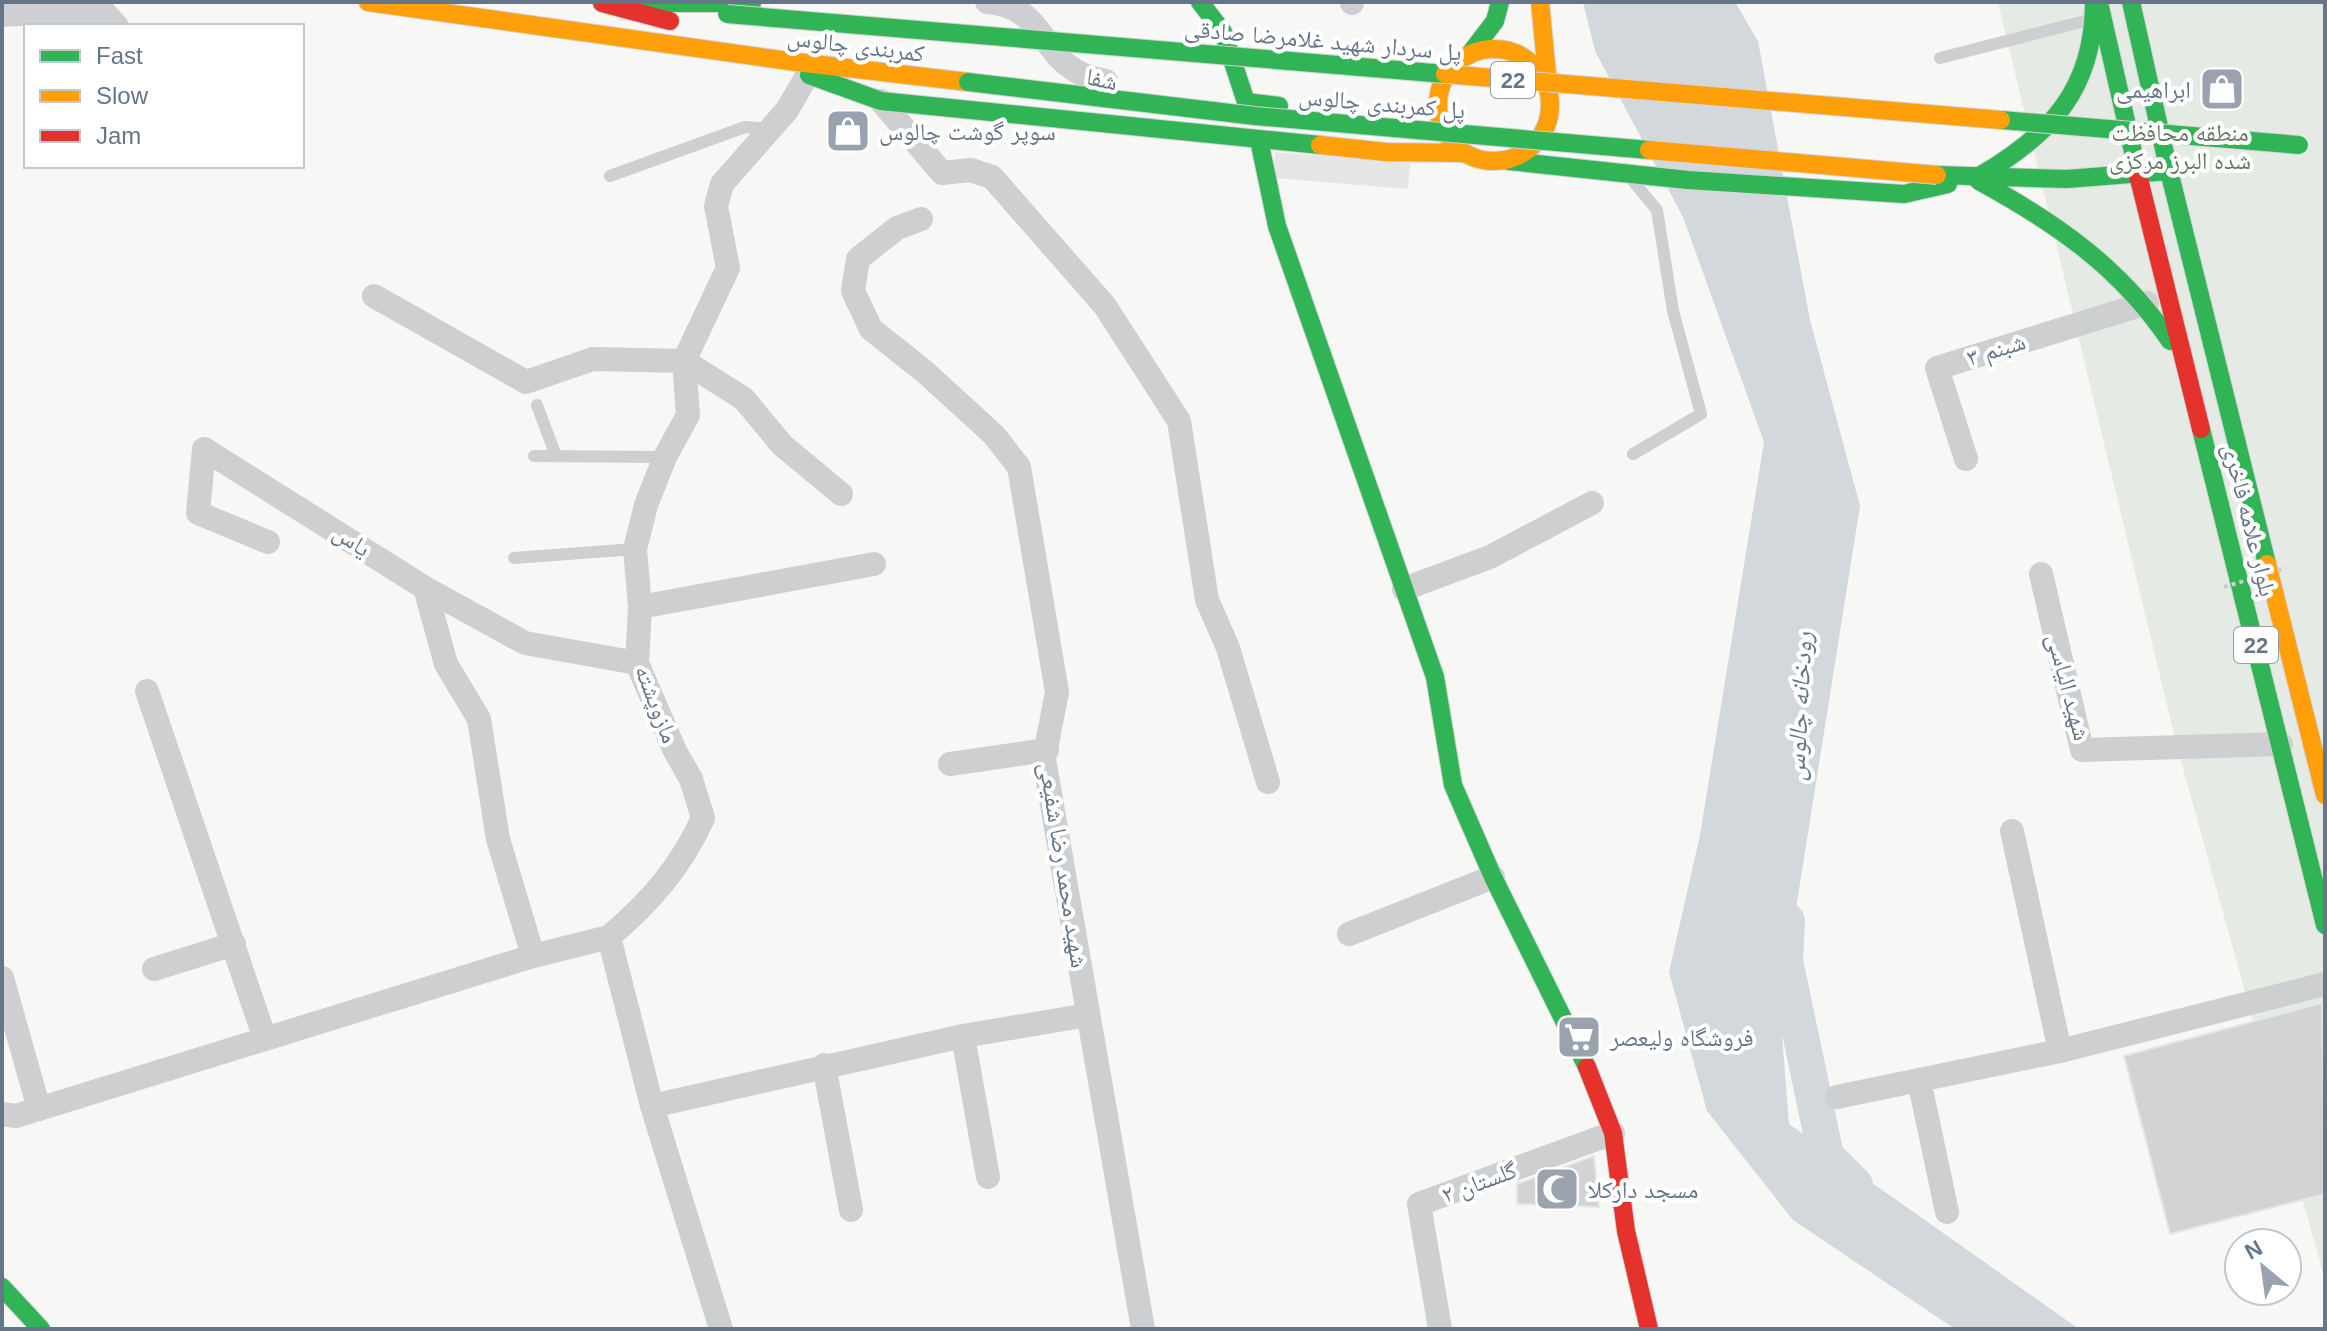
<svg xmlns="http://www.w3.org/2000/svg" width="2327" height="1331" font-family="Arial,'Noto Naskh Arabic',sans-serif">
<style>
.built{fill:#e5e7e7}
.green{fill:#e6eae4}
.water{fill:#d2d8db}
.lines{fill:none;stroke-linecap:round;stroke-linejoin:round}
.river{stroke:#d2d8db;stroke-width:36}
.building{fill:#d2d3d4;stroke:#e6e6e6;stroke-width:2}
.fast-casing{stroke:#d2d4d5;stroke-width:20}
.slow-casing{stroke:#d2d4d5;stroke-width:20}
.jam-casing{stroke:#d2d4d5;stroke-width:20}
.lane{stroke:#cecfd1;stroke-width:12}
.street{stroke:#cecfd1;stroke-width:24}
.fast{stroke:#30b455;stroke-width:18}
.slow{stroke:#ff9f0a;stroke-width:18}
.jam{stroke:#e5322d;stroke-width:18}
.fast-bridge-casing{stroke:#d2d3d4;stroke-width:20;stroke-linecap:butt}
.slow-bridge-casing{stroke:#d2d3d4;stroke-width:20;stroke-linecap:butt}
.path-bridge{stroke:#cccdce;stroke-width:4;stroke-dasharray:4 4;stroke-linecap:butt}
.fast-bridge{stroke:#30b455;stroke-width:18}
.slow-bridge{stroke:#ff9f0a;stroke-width:18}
.labels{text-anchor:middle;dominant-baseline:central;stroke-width:8;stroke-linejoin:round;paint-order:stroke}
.shield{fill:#fff;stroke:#949eab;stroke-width:2}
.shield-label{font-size:22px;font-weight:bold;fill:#667587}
.street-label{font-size:24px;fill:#667587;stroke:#fff}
.poi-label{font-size:24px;fill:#667587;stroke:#fff;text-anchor:start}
.park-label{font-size:24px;fill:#647961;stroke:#fff}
.water-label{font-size:26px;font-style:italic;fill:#627783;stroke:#fff}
</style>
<rect width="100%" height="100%" fill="#f7f7f6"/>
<path class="built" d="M1275,152L1410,163L1408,189L1273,178Z"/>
<path class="green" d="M1998,2H2325V1280L2177,747Z"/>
<path class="water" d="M1583,2H1735L1758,41L1810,320L1860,506L1780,1009L1789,1124L2079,1329H1955L1793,1220L1707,1111L1669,972L1700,835L1764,442L1683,217L1595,51Z"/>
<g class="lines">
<path class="river" d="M1787,921L1785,961L1826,1156L1855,1185"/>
</g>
<g class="building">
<path d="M2322,1003L2325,1194L2170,1234L2124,1056Z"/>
<path d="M1594,1156L1599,1207L1517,1204V1184Z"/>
</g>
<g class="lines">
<g class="fast-casing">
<g id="fast">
<path d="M1200,2L1223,32L1246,102L1279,106"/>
<path d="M2131,2L2166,158"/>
<path d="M638,3H752"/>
<path d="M2100,7L2134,156"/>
<path d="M1469,55L1495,21L1500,2"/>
<path d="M809,75L881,101L1320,145"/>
<path d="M1259,140L1277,226L1435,677L1453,785L1493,877L1587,1067"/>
<path d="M1509,161L1688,180L1904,194L1948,184"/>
<path d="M1937,175L2067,179L2169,171L2267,564"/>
<path d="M1976,178C2049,136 2094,91 2094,2"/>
<path d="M1979,181C2056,223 2120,267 2170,341"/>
<path d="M2201,429L2325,925"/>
<path d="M2,1287L41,1329"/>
</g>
</g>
<g class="slow-casing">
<g id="slow">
<path d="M368,2L796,62L968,82"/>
<path d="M1540,2L1548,85"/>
<circle cx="1494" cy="105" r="56"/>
<path d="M1320,145L1386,152L1463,153"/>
<path d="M2267,564L2325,795"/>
</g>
</g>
<g class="jam-casing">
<g id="jam">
<path d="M602,3L670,21"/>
<path d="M2138,175L2201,429"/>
<path d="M1587,1067L1613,1133L1626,1231L1649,1329"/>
</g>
</g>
<g class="lane">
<path d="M1940,58L2089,20"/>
<path d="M610,176L745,127L772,129"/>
<path d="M1632,180L1657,210L1673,311L1701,414L1633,454"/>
<path d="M537,405L556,456"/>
<path d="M534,456L665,457"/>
<path d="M514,558L635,549"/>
</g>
<g class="street">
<path d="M987,2C1054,7 1035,70 1106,81"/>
<path d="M1352,3V2"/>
<path d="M2,15L72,11L106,14L117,26"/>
<path d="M881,101L942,173L971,170L992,177L1105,306L1179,421L1207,600L1228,648L1268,782"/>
<path d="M921,219L897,228L858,259L853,291L871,329L925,372L994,435L1019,467L1057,692L1044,759L1143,1329"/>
<path d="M374,296L526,382L593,359L684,361L744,399L782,445L841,494"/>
<path d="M1966,459L1937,368L2147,303"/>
<path d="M268,542L198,513L204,449L425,588L525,643L637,663"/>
<path d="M2041,574L2082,750L2281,744"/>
<path d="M425,588L446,664L479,719L498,839L533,956"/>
<path d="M1404,589L1490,557L1592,503"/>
<path d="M640,607L874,564"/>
<path d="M147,691L265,1039"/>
<path d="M950,764L1047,750"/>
<path d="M2012,831L2060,1051"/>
<path d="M1349,934L1493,877"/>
<path d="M154,969L234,944"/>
<path d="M2,978L39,1109"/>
<path d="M963,1036L988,1177"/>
<path d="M824,1065L851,1210"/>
<path d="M1919,1080L1947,1212"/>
<path d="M1837,1097L2060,1051L2325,984"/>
<path d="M652,1106L963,1036L1088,1015"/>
<path d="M2,1114L16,1116L533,956L609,937"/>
<path d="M721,1329L652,1106L609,937C650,902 681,867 703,818L691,779L675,751L637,663L640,607L635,549L646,505L665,457L688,415L684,361L728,268L716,206L722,184L787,110L808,74"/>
<path d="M1440,1329L1419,1204L1613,1133"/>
</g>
<use href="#fast" class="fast"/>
<use href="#slow" class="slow"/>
<use href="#jam" class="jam"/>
<g class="fast-bridge-casing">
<g id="fast-bridge">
<path d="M727,14L1445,74"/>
<path d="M968,82L1255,116L1649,150"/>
<path d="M2001,120L2299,145"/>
</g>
</g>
<g class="slow-bridge-casing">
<g id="slow-bridge">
<path d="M1445,74L2001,120"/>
<path d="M1649,150L1937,175"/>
</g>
</g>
<path class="path-bridge" d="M2224,587L2286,568"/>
<use href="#fast-bridge" class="fast-bridge"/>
<use href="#slow-bridge" class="slow-bridge"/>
</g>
<defs>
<g id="shop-square" transform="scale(2.3)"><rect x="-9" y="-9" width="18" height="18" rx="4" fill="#99a2ae" stroke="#fff"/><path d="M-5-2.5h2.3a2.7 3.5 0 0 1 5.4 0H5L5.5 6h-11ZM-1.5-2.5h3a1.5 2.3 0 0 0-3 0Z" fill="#fff"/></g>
<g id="supermarket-square" transform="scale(2.3)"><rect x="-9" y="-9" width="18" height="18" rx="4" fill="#99a2ae" stroke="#fff"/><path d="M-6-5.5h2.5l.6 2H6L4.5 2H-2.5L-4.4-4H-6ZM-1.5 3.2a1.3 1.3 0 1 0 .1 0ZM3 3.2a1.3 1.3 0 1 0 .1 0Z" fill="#fff"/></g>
<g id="mosque-square" transform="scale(2.3)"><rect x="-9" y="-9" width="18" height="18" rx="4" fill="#99a2ae" stroke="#fff"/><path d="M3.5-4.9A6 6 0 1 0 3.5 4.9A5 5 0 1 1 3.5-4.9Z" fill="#fff"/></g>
</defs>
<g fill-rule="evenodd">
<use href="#shop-square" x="2222" y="89"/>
<use href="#shop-square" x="848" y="131"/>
<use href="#supermarket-square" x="1579" y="1037"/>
<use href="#mosque-square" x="1557" y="1189"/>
</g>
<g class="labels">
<g class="shield">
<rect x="1491" y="62" width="44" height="36" rx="6"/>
<rect x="2234" y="627" width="44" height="36" rx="6"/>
</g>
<g class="shield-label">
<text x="1513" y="80">22</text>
<text x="2256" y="645">22</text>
</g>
<g class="street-label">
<text transform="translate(1323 40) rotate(5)">پل سردار شهید غلامرضا صادقی</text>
<text transform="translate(856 45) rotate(7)">کمربندی چالوس</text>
<text transform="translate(1102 79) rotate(12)">شفا</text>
<text transform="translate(1382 103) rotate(5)">پل کمربندی چالوس</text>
<text transform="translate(1996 349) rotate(-17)">شبنم ۳</text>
<text transform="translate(2250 520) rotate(76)">بلوار علامه فاخری</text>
<text transform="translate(352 540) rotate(33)">یاس</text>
<text transform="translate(2069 687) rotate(75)">شهید الیاسی</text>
<text transform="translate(657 704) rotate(69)">مازوپشته</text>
<text transform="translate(1064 865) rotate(81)">شهید محمد رضا شفیعی</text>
<text transform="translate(1479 1182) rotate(-20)">گلستان ۲</text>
</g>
<g class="poi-label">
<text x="2191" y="89" text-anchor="end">ابراهیمی</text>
<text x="879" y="131">سوپر گوشت چالوس</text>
<text x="1610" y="1037">فروشگاه ولیعصر</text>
<text x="1588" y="1189">مسجد دارکلا</text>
</g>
<g class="park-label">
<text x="2180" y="132">منطقه محافظت<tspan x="2180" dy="28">شده البرز مرکزی</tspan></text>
</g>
<g class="water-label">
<text transform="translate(1799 706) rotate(-87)">رودخانه چالوس</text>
</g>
</g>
<rect width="2327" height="1331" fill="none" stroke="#667587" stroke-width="8"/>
<rect x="24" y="24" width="280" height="144" fill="#ffffff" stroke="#c2c8cf" stroke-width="2"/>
<rect x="40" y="50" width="40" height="12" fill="#30b455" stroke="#c2c8cf" stroke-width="2"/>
<text x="96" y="64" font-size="24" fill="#667587">Fast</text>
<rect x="40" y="90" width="40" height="12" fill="#ff9f0a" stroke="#c2c8cf" stroke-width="2"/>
<text x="96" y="104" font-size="24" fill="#667587">Slow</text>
<rect x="40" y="130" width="40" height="12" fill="#e5322d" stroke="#c2c8cf" stroke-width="2"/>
<text x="96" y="144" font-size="24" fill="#667587">Jam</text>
<g transform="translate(2263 1267) rotate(331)"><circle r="38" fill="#ffffff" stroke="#c2c8cf" stroke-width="2"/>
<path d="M0-6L14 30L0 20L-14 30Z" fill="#99a2ae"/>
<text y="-12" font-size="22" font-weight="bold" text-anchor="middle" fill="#667587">N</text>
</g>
</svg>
